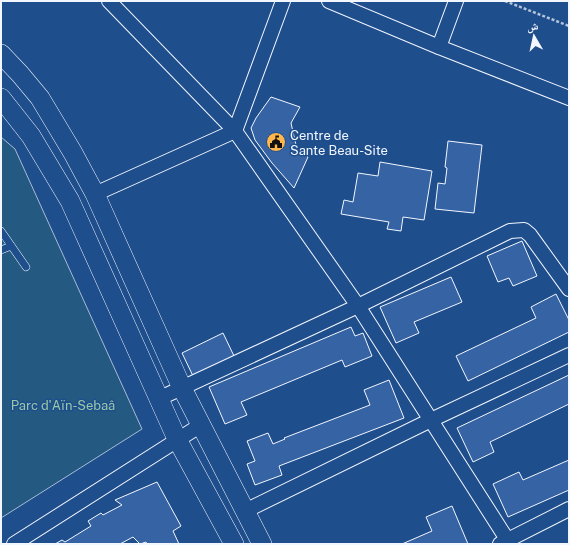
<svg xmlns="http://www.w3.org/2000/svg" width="570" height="545" font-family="'Public Sans','Noto Naskh Arabic',sans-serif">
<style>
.green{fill:#245a82;stroke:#a8bbd7}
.building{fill:#3563a3;stroke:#f2f6ff}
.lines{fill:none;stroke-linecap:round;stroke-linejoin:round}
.lane-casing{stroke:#f2f6ff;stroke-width:8}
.street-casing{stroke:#f2f6ff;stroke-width:16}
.secondary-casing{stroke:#f2f6ff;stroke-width:20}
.path{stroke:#b3c4dc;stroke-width:2.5;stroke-dasharray:3 2;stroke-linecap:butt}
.lane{stroke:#1f4e8c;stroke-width:7}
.street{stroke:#1f4e8c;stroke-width:14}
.secondary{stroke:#1f4e8c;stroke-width:19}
.labels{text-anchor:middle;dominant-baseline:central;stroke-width:3;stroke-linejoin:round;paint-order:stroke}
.poi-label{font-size:13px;fill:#f2f6ff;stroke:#1f4e8c;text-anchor:start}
.park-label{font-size:13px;fill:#97c8a6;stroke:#1f4e8c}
</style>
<rect width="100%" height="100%" fill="#1f4e8c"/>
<path class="green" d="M1,137L15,149L142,429L1,518Z"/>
<g class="building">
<path d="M271,97L300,107L291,123L296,145L308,157L294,188L272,163L255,140L251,128L256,118Z"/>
<path d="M448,141L482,145L474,213L435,209L438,183L445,184L447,168L445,167Z"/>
<path d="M380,162L432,171L424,220L403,217L401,231L387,229L389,222L341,214L344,200L353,202L358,173L378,176Z"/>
<path d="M522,241L537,276L513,286L509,278L498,282L487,256Z"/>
<path d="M451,277L462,302L414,322L419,333L396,343L380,307Z"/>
<path d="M556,294L569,320V332L468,381L456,356L536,318L531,307Z"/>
<path d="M351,327L355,336L363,333L372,356L345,367L342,360L241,402L247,415L225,424L209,387Z"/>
<path d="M223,333L234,356L193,376L182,353Z"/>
<path d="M569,375V404L490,442L494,452L473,462L457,428Z"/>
<path d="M389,380L404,418L279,466L282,475L255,485L247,464L255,461L247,441L268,433L273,444L285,439L284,438L370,405L364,390Z"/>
<path d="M569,460V490L508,517L493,484L519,472L523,480Z"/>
<path d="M157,482L181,526L173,531L179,544H147L146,542L140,544L133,537L120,544H55L62,540L65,542L91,526L88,521L101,513L103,515L122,505L115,500Z"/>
<path d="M452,506L468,544H402L432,531L426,517Z"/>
</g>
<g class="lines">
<g class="lane-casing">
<g id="lane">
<path d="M1,231L26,267"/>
<path d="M1,250L11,246"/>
</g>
</g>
<g class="street-casing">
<g id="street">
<path d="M109,1L235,131L358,306L510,544"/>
<path d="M329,1L439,47L569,98"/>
<path d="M439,47L456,1"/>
<path d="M95,194L235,131L283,1"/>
<path d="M158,399L358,306L510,231L524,230L530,235L569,289"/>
<path d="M245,511L431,420L569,355"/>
<path d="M14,544L201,425"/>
<path d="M500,544L569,509"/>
</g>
</g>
<g class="secondary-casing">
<g id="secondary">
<path d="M1,54L20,74L40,98L73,153L95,194L182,388L262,544"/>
<path d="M1,98L31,136L70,201L177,439L234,544"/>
</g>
</g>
<path class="path" d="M505,1L569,26"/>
<use href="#lane" class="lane"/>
<use href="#street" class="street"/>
<use href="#secondary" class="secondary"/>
</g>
<defs>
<g id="civic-disc" transform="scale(1)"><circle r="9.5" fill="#ffb74d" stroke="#1f4e8c"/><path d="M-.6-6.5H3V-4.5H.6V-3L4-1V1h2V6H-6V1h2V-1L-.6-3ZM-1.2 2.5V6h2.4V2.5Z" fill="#111"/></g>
</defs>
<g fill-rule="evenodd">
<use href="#civic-disc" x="276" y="142"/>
</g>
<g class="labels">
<g class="poi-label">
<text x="290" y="135">Centre de<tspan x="290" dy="15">Sante Beau-Site</tspan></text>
</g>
<g class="park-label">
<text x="63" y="405">Parc d'Aïn-Sebaâ</text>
</g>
</g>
<rect width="570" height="545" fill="none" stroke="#f2f6ff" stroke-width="4"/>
<g transform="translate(534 36) rotate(351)" stroke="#1f4e8c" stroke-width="3" paint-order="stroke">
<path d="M0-3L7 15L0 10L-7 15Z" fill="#f2f6ff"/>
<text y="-6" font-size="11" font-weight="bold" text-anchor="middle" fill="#f2f6ff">ش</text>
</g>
</svg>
